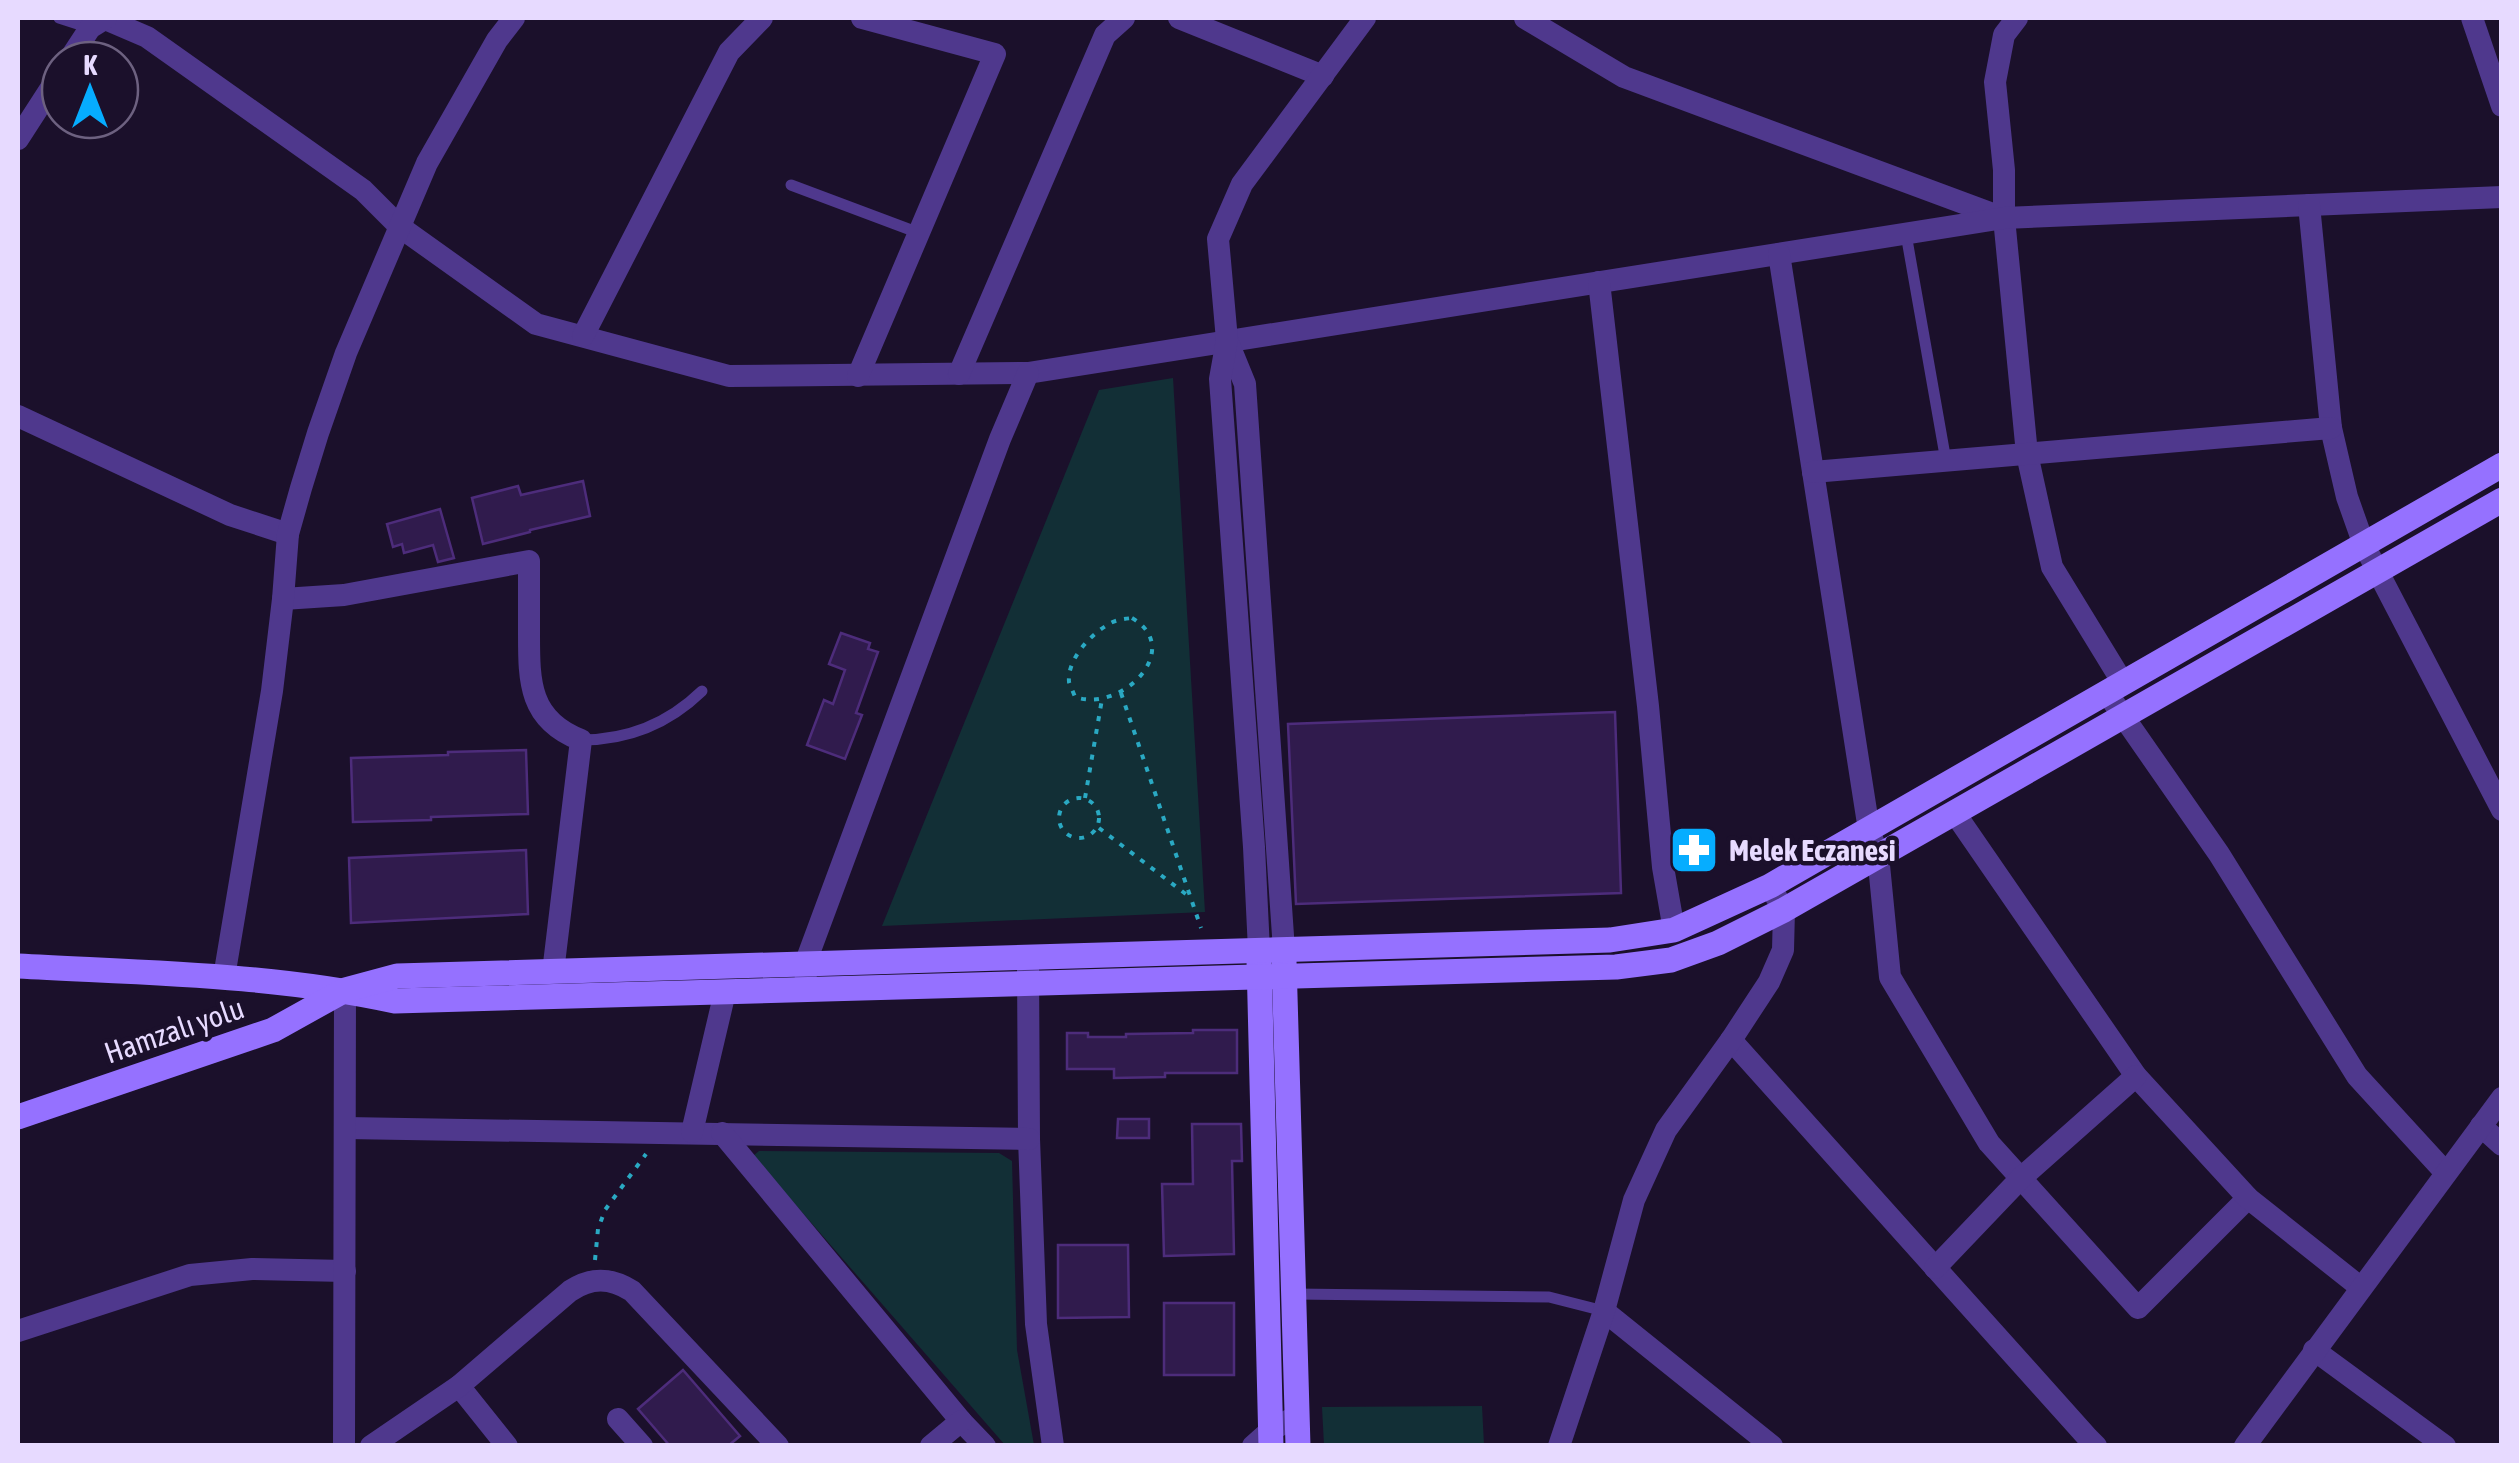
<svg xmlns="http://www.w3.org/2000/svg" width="2519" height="1463" font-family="'Asap Condensed',sans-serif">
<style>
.green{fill:#122f36}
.building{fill:#301b4d;stroke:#4d2c7b;stroke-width:2.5}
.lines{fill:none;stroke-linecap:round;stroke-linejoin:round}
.path{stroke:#2aa9c3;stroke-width:4;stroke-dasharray:5 8;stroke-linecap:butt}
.lane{stroke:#4f388d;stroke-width:11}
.street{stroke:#4f388d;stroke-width:22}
.secondary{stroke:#9571ff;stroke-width:25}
.labels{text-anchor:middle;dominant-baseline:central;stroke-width:9;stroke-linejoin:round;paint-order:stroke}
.poi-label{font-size:30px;font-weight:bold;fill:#e7daff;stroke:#1b102b;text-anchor:start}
.street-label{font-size:30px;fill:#e7daff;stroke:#1b102b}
</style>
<rect width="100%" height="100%" fill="#1b102b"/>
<g class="green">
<path d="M1173,378L1205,912L882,926L1099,390Z"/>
<path d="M759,1151L999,1153L1012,1161L1017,1350L1034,1445H1005L753,1156Z"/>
<path d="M1482,1406L1484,1445H1324L1322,1407Z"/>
</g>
<g class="building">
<path d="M583,481L590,516L530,530V532L483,544L472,498L518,486L521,495Z"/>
<path d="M440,509L454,558L438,562L433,545L404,553L402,544L393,547L387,524Z"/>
<path d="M841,633L870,643L868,649L878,652L856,713L862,715L845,759L807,745L824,700L833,704L845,670L829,664Z"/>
<path d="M1615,712L1621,893L1296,904L1288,724Z"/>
<path d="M526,750L528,814L431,817V820L353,822L351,758L448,755V752Z"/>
<path d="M526,850L528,914L351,923L349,858Z"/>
<path d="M1193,1030H1237V1073H1165V1077L1114,1078V1069H1067V1033H1088V1037H1126V1034L1193,1033Z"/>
<path d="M1118,1119H1149V1138H1117Z"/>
<path d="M1192,1124H1241L1242,1161H1232L1234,1254L1164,1256L1162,1184H1193Z"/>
<path d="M1058,1245H1128L1129,1317L1058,1318Z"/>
<rect x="1164" y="1303" width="70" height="72"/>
<path d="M683,1370L740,1436L728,1446H670L638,1409Z"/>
</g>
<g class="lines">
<g class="path">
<path d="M1132,618C1185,649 1122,713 1075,697C1074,694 1070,685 1069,682C1067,659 1091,634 1109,624C1115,620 1124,619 1132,618Z"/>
<path d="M1121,693L1201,928"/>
<circle cx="1079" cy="818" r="20"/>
<path d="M1085,798L1102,699"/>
<path d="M1099,828L1191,898"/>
<path d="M595,1260L598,1229L605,1210L646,1154"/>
</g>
<g class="lane">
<path d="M59,18L90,28"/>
<path d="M791,185L919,233"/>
<path d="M1906,234L1946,461"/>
<path d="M581,740C629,740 668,724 702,691"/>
<path d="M1295,1294L1549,1297L1604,1311"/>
</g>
<g class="street">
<path d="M1179,18L1323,76"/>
<path d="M1525,18L1624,77L2001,217"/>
<path d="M2017,18L2004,35L1995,82L2004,170V218L2027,454L2052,567L2123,683"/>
<path d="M2472,18L2502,106"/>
<path d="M105,19L147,37L363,190L400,227L536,324L729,376L1028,373L2004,218L2502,197"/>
<path d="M69,60L90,28L106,18"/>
<path d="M18,139L60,74"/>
<path d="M2309,205L2331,428L2347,497L2364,545L2502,810"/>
<path d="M1779,254L1869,830L1878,855L1890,977L1989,1143L2138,1308L2248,1198"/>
<path d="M1599,282L1648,706L1663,867L1674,930"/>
<path d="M583,336L729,52L762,18"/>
<path d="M1227,340L1245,384L1284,950"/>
<path d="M959,374L1105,35L1124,18"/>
<path d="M858,376L995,54L862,18"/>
<path d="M18,416L230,515L288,534"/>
<path d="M1813,472L2331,428"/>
<path d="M283,599L344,595L529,561C529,585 529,609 529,634C529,682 529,720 581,740L553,972"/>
<path d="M2107,693L2219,854L2357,1076L2445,1172"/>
<path d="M1954,812L2136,1076L2248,1198L2360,1287"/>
<path d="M1259,950L1254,847L1220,379L1227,340L1218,239L1242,184L1365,18"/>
<path d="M1028,965L1029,1139L1036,1324L1053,1446"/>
<path d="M224,977L272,691L283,599L288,534L301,488L318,433L346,353L427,163L497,40L514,18"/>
<path d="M806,981L805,964L1000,439L1028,373"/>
<path d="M1731,1040L2088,1438L2096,1446"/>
<path d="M2481,1126L2502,1145"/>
<path d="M346,1128L1029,1139"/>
<path d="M692,1132L725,992"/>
<path d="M722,1133L961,1421L985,1446"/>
<path d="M1935,1268L2021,1178L2136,1076"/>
<path d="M1604,1311L1772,1446"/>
<path d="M18,1331L190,1275L252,1269L345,1271"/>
<path d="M2314,1350L2445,1446"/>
<path d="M459,1386L507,1446"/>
<path d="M618,1419L642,1446"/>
<path d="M344,1446L345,990"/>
<path d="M371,1446L459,1386L570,1291C591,1277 610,1277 632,1291L778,1446"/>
<path d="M931,1446L961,1421"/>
<path d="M1253,1446L1271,1430L1297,1416"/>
<path d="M1559,1446L1604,1311L1634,1200L1666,1130L1731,1040L1769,982L1783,950L1784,910L1775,895"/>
<path d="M2245,1446L2502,1098"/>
</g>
<g class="secondary">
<path d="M1259,960L1271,1446"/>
<path d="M1284,961L1298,1446"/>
<path d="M18,966C144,973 271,974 395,1001L1616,967L1671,960L1718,943L1784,910L2502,500"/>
<path d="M18,1117L273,1030L345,990L397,976L1610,940L1674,930L1770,886L2502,465"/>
</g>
</g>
<defs>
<g id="pharmacy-square" transform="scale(2.5)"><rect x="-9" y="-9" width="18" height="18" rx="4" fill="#06adff" stroke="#1b102b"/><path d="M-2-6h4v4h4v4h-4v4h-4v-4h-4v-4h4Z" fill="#fff"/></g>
</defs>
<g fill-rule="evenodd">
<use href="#pharmacy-square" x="1694" y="850"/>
</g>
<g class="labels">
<g class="poi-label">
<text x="1729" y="850">Melek Eczanesi</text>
</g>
<g class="street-label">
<text transform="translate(174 1030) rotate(-19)">Hamzalı yolu</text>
</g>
</g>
<rect width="2519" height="1463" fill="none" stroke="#e7daff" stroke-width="40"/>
<g transform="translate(90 90)"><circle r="48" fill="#1b102b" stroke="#6d6180" stroke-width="2.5"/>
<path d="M0-8L18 38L0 25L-18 38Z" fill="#06adff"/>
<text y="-15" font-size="28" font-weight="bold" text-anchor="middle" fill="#e7daff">K</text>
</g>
</svg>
